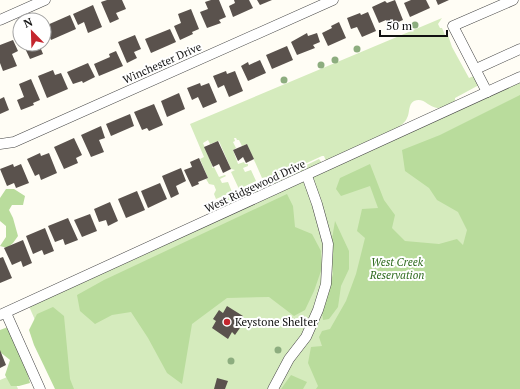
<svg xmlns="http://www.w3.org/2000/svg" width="520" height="389" font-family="'PT Serif',serif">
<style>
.green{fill:#d5ebbd}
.forest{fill:#b9dc9c}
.building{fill:#5a524d}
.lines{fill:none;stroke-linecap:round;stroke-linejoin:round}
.minor-casing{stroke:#444;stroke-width:11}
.minor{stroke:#fff;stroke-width:10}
.tree{fill:#8dad7f}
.poi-dot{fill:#c4262e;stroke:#fff;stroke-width:1.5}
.labels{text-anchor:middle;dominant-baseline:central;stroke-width:4;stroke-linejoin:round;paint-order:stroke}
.street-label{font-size:11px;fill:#111;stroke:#fff}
.park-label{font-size:11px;font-style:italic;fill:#2f6b1f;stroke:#fff}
.poi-label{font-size:11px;fill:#111;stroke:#fff;text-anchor:start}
</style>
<rect width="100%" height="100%" fill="#fffdf5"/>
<g class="green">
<path d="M442,18L438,24L440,28H442L445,35H448L452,47L469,78L476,75L479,85L455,98V102C450,104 444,108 437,108C428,107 424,97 414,101C408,104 410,113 407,118C405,123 401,125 396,129L326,161L324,156H322L270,180L266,177L262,178L247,144L242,146L239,140H237L236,138H234L235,141L233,142L236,148L233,150L238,164L244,162L245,164H248V166L243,168L245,172L251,170L256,181L239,189L231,172L235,170L231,169L219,141L210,144L208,140L203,143L212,165V168L214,167L219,177L225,175L226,176L220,179L222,183L228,182L232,192L216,199L214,194L216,190L214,185L209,184L206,179L208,178L200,159L204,157L190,124Z"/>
<path d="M520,79V389H65L28,304Z"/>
<path d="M319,159L322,163L271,186H265L264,182L269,183Z"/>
<path d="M256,183L260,191L244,199L239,191Z"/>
<path d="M233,194L235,199L233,200L234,203L222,209L217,201Z"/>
<path d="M12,375L18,389H0V380Z"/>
</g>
<g class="forest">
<path d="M520,95V389H316L318,386L308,363L311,347L322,346L319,337L322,331L330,329L346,301L356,274L365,238L357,231L362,209L378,208L370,186L341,196L336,189L340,178L370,164L384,200L395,215L392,228L405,241L439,244L457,239L463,245L467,230L458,212L437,200L429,188L405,171L402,150L440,135Z"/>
<path d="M6,189H14L25,196L23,205H12L9,210L13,218L18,236L13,243L7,248L0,246L6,237V226L0,221V198Z"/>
<path d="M287,194L293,206L295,227L312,234L321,251V271L314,291L305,310L294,316L269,297L227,298L192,324L182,384L167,373L148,338L131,312L112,315L95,324L80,311L77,295L104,280Z"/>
<path d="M335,221L349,251V269L341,286L338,307L329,319L323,320L322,312L333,274L332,239Z"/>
<path d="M53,307L64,316L70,379L74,389H55L34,345L29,330L37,314Z"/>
<path d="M8,327L25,362L30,383L19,386H11L5,375L10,360L0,352V330Z"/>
<path d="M291,375L307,382L303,389H281Z"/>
</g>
<g class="building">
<path d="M107,0H122L126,9L116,13L119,19L110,23L101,2Z"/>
<path d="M211,0H219L226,17L219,20L221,23L207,28L200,12L208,9L205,2Z"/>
<path d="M234,0H249L253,8L233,17L229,6L235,3Z"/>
<path d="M257,0H272L260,5Z"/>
<path d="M395,0L403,20L389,26L386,20L379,23L372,7L385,1L387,3Z"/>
<path d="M411,0H426L430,8L410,17L404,3Z"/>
<path d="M436,0H449L438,5Z"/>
<path d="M93,5L102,27L88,33L84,22L78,25L73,14Z"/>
<path d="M191,9L199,29L192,32L193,34L180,40L174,26L181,23L178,14Z"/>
<path d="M368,12L376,31L362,37L357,27L351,29L347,18L360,13L361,15Z"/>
<path d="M70,15L76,29L51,40L45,26Z"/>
<path d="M339,22L346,38L328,46L322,33L332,28L331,26Z"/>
<path d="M170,29L176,42L151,53L145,39Z"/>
<path d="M307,33L308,36L317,33L320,42L313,45L315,48L297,55L291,42Z"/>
<path d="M135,35L141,49L134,52L137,58L127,63L118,42Z"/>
<path d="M13,40L18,51L12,54L17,66L3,71L0,63V45Z"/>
<path d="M23,44H39L43,54L30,59Z"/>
<path d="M287,46L293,60L272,69L266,55Z"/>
<path d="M116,51L123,66L99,76L94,64L110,57L109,54Z"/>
<path d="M260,60L266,73L248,81L241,66L248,62L249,65Z"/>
<path d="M88,63L95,77L83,83L82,81L73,84L67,72Z"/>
<path d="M53,70L55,75L61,73L68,89L47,98L38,76Z"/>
<path d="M226,71L227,74L235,71L243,91L229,97L224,85L218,88L213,76Z"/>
<path d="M31,79L40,100L33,103L34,105L21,110L17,100L24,97L19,84Z"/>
<path d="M200,83L201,86L209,83L217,102L203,108L198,97L192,100L187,88Z"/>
<path d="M179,93L185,109L167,117L161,101Z"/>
<path d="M4,97L9,110L0,114V99Z"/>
<path d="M154,104L163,125L149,131L147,128L142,130L134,112Z"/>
<path d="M130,114L134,126L111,136L106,124Z"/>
<path d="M101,126L105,138L99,140L104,152L91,157L81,135Z"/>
<path d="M74,138L82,155L76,158L78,163L64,169L54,147Z"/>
<path d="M218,141L231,169L223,173L219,164L213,167L204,147Z"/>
<path d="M247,144L254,159L246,163L243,157L238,161L233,150Z"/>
<path d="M40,153L41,156L49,153L57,173L41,180L39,174L35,176L27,159Z"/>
<path d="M199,158L208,178L198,182L199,184L192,187L184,170L192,167L190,162Z"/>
<path d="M13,164L14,167L21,164L29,183L16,188L14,183L7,186L0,169Z"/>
<path d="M181,168L186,181L176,186L179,194L171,198L162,176Z"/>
<path d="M160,183L167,199L148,208L141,191Z"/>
<path d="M137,191L145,210L126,218L118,199Z"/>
<path d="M110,202L118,221L108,226L106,220L99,222L94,209Z"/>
<path d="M90,214L97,231L82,237L74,220Z"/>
<path d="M68,218L78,240L65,245L63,239L55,242L48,226Z"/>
<path d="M45,228L54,251L44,255L42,250L33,254L26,236Z"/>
<path d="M23,240L32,263L23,267L21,261L12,265L4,248Z"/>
<path d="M3,257L12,278L0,283V258Z"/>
<path d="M227,306L243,316L239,323L242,325L235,335L232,332L228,339L212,328L216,321L213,319L219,310L223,313Z"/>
<path d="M0,350L6,365L0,368Z"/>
<path d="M217,378L228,381L225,389H214Z"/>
</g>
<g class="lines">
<g class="minor-casing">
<g id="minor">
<path d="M0,20L45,0"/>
<path d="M476,69L520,49"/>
<path d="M487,92L453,26L513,0"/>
<path d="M0,144L14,142L333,0"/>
<path d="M6,313L40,389"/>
<path d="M0,315L520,77"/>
<path d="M273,389L289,359L306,337L318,310L326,284L328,244L317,204L307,176"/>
</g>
</g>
<use href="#minor" class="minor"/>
</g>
<g class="tree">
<circle cx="415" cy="25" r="3.5"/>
<circle cx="357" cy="49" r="3.5"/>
<circle cx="335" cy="60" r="3.5"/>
<circle cx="321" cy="65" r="3.5"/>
<circle cx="284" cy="80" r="3.5"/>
<circle cx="244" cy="193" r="3.5"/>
<circle cx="255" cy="323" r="3.5"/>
<circle cx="278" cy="350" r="3.5"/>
<circle cx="231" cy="361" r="3.5"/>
</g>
<circle class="poi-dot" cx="227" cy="322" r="4"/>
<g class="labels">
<g class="street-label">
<text transform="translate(162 63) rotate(-24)">Winchester Drive</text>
<text transform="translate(255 186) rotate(-25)">West Ridgewood Drive</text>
</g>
<g class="park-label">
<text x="397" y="262">West Creek<tspan x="397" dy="13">Reservation</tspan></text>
</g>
<g class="poi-label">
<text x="235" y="322">Keystone Shelter</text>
</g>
</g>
<g transform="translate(32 32) rotate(337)"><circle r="19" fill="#ffffff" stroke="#a0a0a0"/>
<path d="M0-3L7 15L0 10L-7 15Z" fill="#c4262e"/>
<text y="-6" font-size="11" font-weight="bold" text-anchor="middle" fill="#111111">N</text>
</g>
<path d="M380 30v6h67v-6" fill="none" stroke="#111111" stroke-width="2"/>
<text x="386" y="30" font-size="12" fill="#111111" stroke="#ffffff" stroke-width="3" paint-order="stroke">50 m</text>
</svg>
